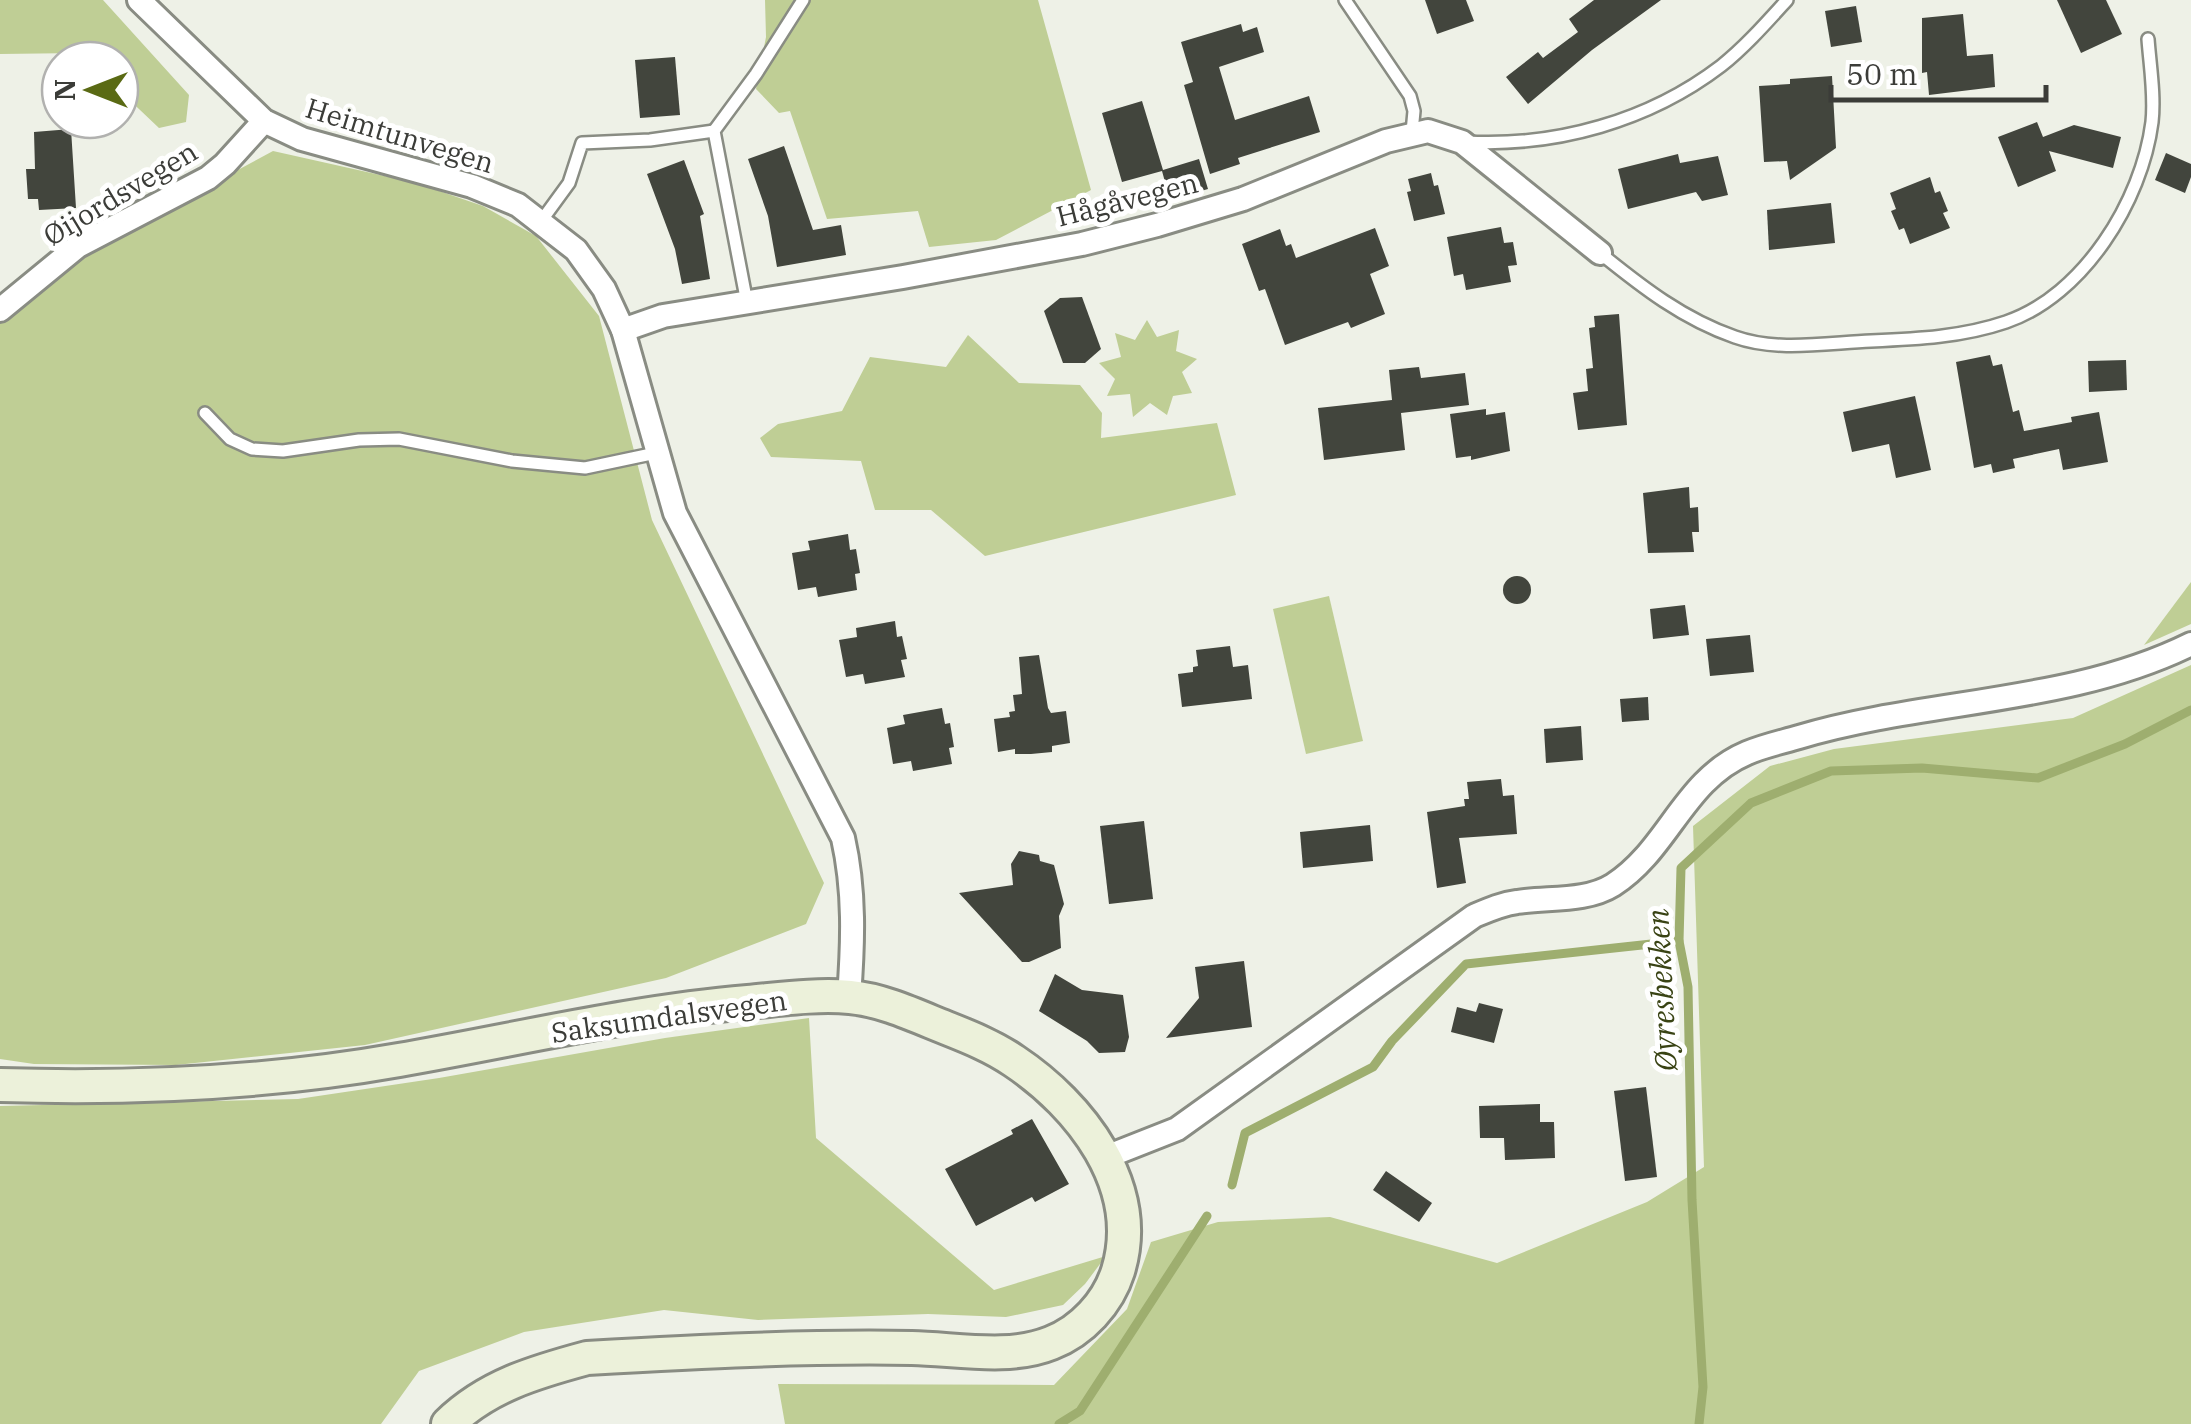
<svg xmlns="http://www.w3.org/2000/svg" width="2191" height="1424" font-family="'IBM Plex Serif',serif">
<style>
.green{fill:#bfce95}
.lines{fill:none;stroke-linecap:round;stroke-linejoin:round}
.stream{stroke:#9eae6f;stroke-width:9}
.building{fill:#42453d}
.service-casing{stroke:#898c83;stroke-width:16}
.minor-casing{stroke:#898c83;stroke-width:28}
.secondary-casing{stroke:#898c83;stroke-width:38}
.service{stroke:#fff;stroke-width:11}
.minor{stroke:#fff;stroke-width:22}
.secondary{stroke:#ecf1da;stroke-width:32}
.labels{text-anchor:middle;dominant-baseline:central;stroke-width:10;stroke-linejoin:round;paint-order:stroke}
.street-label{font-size:28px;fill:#3b3c38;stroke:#fff}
.water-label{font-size:30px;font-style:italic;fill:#394314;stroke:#fff}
</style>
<rect width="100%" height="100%" fill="#eef1e7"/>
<g class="green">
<path d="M0,0H103L189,95L186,122L159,128L120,91V60H88L80,53L0,54Z"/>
<path d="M765,0H1038L1091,190L996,240L929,247L918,211L827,219L790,111L779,113L756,89L766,37Z"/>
<path d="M273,151L416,183L483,206L536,236L599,316L652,520L824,883L806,924L666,978L365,1045L176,1065L34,1064L0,1059V322L85,252Z"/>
<path d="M1147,320L1157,337L1179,330L1176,351L1197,359L1182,372L1192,393L1173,396L1167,415L1150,403L1133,417L1130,394L1107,396L1115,379L1099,363L1121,357L1115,333L1135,340Z"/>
<path d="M968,335L1019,383L1080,385L1102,413L1101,438L1217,423L1236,495L985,556L931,510H875L861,461L771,457L760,438L778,424L842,411L870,357L946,367Z"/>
<path d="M2191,582V624L2144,645Z"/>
<path d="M1329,596L1363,741L1306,754L1273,609Z"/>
<path d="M2191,665V1424H785L778,1384L1054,1385L1127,1309L1151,1242L1218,1222L1330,1217L1497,1263L1647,1202L1704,1167L1693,826L1770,766L1834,749L2073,718Z"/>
<path d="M809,1018L816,1138L994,1290L1106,1256L1085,1284L1063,1305L1006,1317L928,1314L758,1320L664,1310L524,1332L419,1371L381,1424H0V1106L298,1099L439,1078L665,1038Z"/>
</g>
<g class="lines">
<g class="stream">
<path d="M1232,1185L1245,1133L1373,1067L1392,1041L1466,964L1679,941"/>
<path d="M1059,1424L1080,1411L1207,1216"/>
<path d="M1699,1424L1703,1387L1692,1200L1688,987L1679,941L1681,868L1751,803L1831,771L1922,768L2038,778L2125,744L2191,710"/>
</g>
</g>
<g class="building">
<path d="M1425,0H1466L1474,21L1437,34Z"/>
<path d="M1594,0H1661L1592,50L1528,104L1506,77L1538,52L1543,58L1578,32L1569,19Z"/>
<path d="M2057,0H2106L2122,34L2081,53Z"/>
<path d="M1856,6L1862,42L1831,47L1825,11Z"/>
<path d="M1963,14L1967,56L1993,54L1995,87L1929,95L1927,72L1922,73V18Z"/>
<path d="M1241,24L1243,32L1257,27L1264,52L1219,67L1235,120L1309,96L1320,132L1238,158L1240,164L1210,174L1184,85L1193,82L1181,42Z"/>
<path d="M675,57L680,115L640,118L635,60Z"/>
<path d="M1832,76L1836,148L1790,180L1787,161L1764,162L1759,86L1790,84V79Z"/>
<path d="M1142,101L1163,170L1199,159L1208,189L1170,200L1162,171L1122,182L1102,113Z"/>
<path d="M2037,122L2043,137L2074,125L2121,137L2113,168L2049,151L2056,171L2018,187L1998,137Z"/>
<path d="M71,129L76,208L39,210L38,199H28L26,169H35L34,132Z"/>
<path d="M784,146L813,230L841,225L846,255L777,267L768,216L748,159Z"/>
<path d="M2166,153L2191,164V177L2185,193L2155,180Z"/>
<path d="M1678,154L1680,163L1718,156L1728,195L1702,201L1696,192L1628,209L1618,169Z"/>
<path d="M684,160L704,214L700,216L710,279L682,284L675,249L647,174Z"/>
<path d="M1431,173L1434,186L1438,185L1445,214L1414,221L1407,192L1411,191L1408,179Z"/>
<path d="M1930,177L1935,193L1940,191L1948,211L1943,213L1950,228L1910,244L1904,228L1899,230L1891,211L1896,209L1890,193Z"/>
<path d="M1831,203L1835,243L1769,250L1767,210Z"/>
<path d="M1501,227L1504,243L1513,242L1517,265L1508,266L1511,282L1466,290L1463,274L1454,276L1447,237Z"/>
<path d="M1375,228L1389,266L1370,274L1385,314L1351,328L1348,322L1285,345L1265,289L1259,291L1242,244L1280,229L1286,246L1291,244L1296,258Z"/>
<path d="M1082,297L1101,349L1085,363H1063L1044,311L1060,298Z"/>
<path d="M1619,314L1627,425L1578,430L1573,393L1588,391L1586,369L1593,368L1589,328L1595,327L1594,316Z"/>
<path d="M1990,355L1993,366L2002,364L2013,412L2019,410L2024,431L2072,422L2071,417L2099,412L2108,462L2063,470L2059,449L2013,459L2015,468L1993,473L1991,464L1974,468L1956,362Z"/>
<path d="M2126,360L2127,390L2089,392L2088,361Z"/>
<path d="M1419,367L1421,378L1465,373L1469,405L1401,413L1405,450L1324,460L1318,408L1392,400L1389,370Z"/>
<path d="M1915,396L1931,470L1896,478L1889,444L1852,452L1843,412Z"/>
<path d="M1486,409V415L1505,412L1510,451L1471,460V456L1456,458L1450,414Z"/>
<path d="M1689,487L1690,508L1698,507L1699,532H1692L1694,552L1648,553L1643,493Z"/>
<path d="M848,534L850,550L856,549L860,573L855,574L857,590L818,597L816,587L798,590L792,553L810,550L808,541Z"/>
<circle cx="1517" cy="590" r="14"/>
<path d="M1685,605L1689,635L1653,639L1650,609Z"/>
<path d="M895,621L897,637L902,636L907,659L901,660L905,677L865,684L863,674L846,677L839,640L857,637L856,628Z"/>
<path d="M1750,635L1754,672L1710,676L1706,639Z"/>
<path d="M1230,646L1233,667L1248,665L1252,699L1182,707L1178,674L1193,672V667L1198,666L1196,650Z"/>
<path d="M1039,655L1048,708L1051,713L1066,711L1070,743L1052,746V752L1031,754H1015V749L998,752L994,719L1010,717L1009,712L1015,711L1013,695L1022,694L1019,657Z"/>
<path d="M1648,697L1649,720L1622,722L1620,699Z"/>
<path d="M942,708L945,724L950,723L954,747L949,748L952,764L913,771L911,761L893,764L887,728L905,724L903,715Z"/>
<path d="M1581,726L1583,760L1546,763L1544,729Z"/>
<path d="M1501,779L1503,796L1514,795L1517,834L1459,838L1466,883L1437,888L1427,812L1465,806L1464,799H1469L1467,782Z"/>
<path d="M1144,821L1153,899L1109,904L1100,826Z"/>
<path d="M1370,825L1373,861L1303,868L1300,832Z"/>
<path d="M1019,851L1039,855L1040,861L1054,865L1064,904L1059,916L1061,948L1029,962H1022L959,893L1013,885L1011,864Z"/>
<path d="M1244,961L1252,1027L1166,1038L1199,998L1195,967Z"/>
<path d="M1055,974L1082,990L1123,995L1129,1037L1125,1052L1099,1053L1087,1041L1039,1011Z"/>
<path d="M1479,1003L1503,1009L1494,1043L1451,1032L1457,1007L1476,1012Z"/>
<path d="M1646,1087L1657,1177L1625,1181L1614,1091Z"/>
<path d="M1540,1104V1122H1554L1555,1158L1505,1160L1504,1138H1480L1479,1106Z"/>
<path d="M1032,1119L1069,1184L1035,1202L1032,1197L976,1226L945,1169L1013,1134L1011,1130Z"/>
<path d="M1386,1171L1432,1203L1419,1222L1373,1190Z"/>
</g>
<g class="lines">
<g class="service-casing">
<g id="service">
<path d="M1345,0L1410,96L1414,111L1412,132"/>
<path d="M1466,142C1556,147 1649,121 1721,66C1745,47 1767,22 1787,0"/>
<path d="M542,220L569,183L582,143L650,140L714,131"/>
<path d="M1600,253C1642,287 1683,319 1735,337C1777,352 1826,343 1871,341C1917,339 1962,337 2006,322C2083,296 2142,201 2152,122C2155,95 2150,66 2148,39"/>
<path d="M747,303L714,131L756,74L803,0"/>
<path d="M205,413L230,439L252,449L283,451L359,440L399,439L512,461L585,468L656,453"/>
</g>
</g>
<g class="minor-casing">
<g id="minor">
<path d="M139,0L264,121L302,139L472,186L518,205L576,250L604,289L623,330L675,513L843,838C855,891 853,943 849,997"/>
<path d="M0,310L78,246L208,178L225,164L264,121"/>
<path d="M623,330L663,316L903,277L1082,244L1157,225L1243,199L1386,141L1428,131L1462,142L1600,253"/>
<path d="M1106,1157L1177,1129L1474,916C1488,910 1501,904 1517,902C1548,897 1586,902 1613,885C1669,849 1683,780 1747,753C1763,746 1782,742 1799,737C1926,699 2070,704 2191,644"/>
</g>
</g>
<g class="secondary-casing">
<path id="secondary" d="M0,1085C132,1089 269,1083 399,1060C515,1040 630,1012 748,1002C781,999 817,994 850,997C881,1000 910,1013 939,1025C964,1035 991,1045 1014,1061C1080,1105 1144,1186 1118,1271C1108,1303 1082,1331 1051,1343C1009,1360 957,1349 912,1348C804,1346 695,1352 587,1358C535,1372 487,1386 448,1424"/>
</g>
<use href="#service" class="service"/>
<use href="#minor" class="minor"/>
<use href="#secondary" class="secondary"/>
</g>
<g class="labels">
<g class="street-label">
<text transform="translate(400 135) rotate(17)">Heimtunvegen</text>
<text transform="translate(120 193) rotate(-31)">Øijordsvegen</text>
<text transform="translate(1127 199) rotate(-14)">Hågåvegen</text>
<text transform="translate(669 1016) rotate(-8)">Saksumdalsvegen</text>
</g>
<g class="water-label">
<text transform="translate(1661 990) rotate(-93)">Øyresbekken</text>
</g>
</g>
<g transform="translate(90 90) rotate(270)"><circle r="48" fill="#ffffff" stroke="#b1b1af" stroke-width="2.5"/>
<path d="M0-8L18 38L0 25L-18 38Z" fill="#5a6a14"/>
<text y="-15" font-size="28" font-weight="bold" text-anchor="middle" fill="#3b3c38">N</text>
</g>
<path d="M1831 85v15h215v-15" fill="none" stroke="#3b3c38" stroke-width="5"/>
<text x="1846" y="85" font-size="30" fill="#3b3c38" stroke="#ffffff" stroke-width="8" paint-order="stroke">50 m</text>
</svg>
